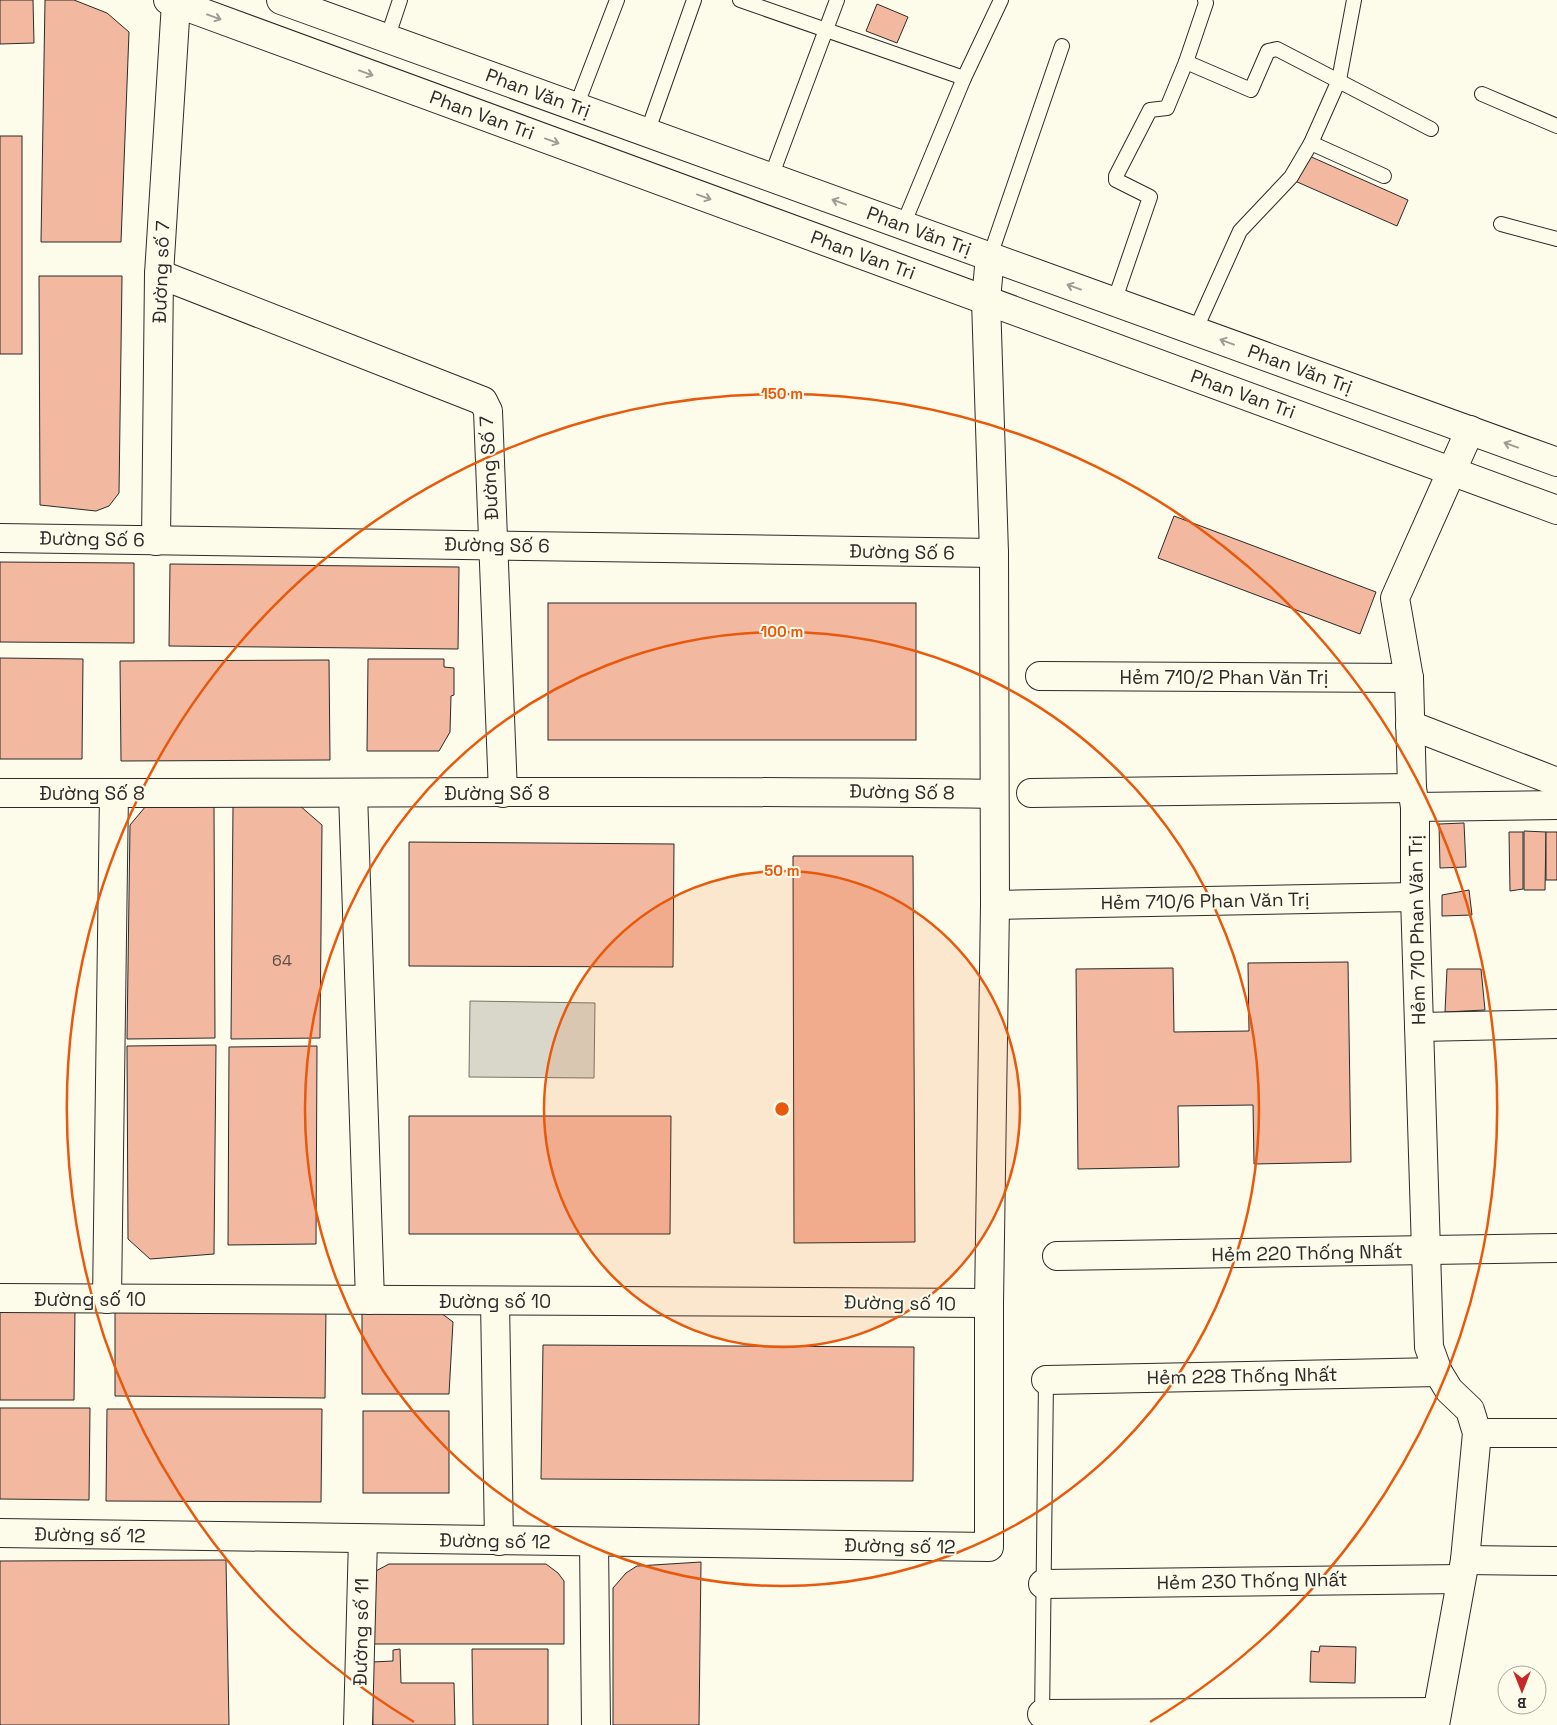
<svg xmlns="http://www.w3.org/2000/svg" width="1557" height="1725" font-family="'Space Grotesk',sans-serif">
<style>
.water{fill:#d8d7c9;stroke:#74746e}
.building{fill:#f2b8a0;stroke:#2b2b2b}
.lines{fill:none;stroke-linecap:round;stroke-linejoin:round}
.lane-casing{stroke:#2b2b2b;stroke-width:16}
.street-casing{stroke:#2b2b2b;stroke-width:30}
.secondary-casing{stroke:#2b2b2b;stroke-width:30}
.lane{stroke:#fdfbea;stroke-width:14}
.street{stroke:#fdfbea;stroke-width:28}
.secondary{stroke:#fdfbea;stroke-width:28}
.oneway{stroke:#9e9d94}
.ring{fill:none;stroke:#e8590c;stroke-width:2.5}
.labels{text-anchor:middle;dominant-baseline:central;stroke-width:4;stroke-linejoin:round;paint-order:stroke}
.number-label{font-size:16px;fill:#5d4e48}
.street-label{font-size:19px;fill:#2b2b2b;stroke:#fdfbea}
.centre{fill:#e8590c;stroke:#fdfbea;stroke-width:2.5}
.ring-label{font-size:15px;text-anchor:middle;font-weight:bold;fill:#e8590c;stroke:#fdfbea;stroke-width:4;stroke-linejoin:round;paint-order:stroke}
</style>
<rect width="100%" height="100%" fill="#fdfbea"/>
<path class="water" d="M470,1001L595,1003L594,1078L469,1077Z"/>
<g class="building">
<path d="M0,0H33L34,43L0,44Z"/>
<path d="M45,0H74L107,13L129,32L121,242H41Z"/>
<path d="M877,4L908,17L897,43L866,31Z"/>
<rect x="0" y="136" width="22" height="218"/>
<path d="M1307,155L1408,200L1397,226L1295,181Z"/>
<path d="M39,276H122L119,493L109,506L96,511L40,505Z"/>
<path d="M1174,516L1376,592L1360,634L1158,558Z"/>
<path d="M0,562L134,563V643L0,642Z"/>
<path d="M170,564L459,567L458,649L169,646Z"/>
<rect x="548" y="603" width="368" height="137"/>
<path d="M0,658L83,659L82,759H0Z"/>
<path d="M368,659H444V667L454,668V695L451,696L450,732L439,751H367Z"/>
<path d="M329,660L330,760L121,761L120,661Z"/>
<path d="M151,800L214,804L215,1038L127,1039L130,825Z"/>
<path d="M299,805L322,825L320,1038L231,1039L233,806Z"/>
<path d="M1464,823L1466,867L1440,868L1439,824Z"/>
<path d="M1524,831L1546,832L1545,890H1524Z"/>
<path d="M1509,832H1523V889L1510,891Z"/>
<rect x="1546" y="832" width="11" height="48"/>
<path d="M409,842L674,844L673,967L409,966Z"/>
<path d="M793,856H913L915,1242L794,1243Z"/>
<path d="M1469,890L1472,915L1442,916V895Z"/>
<path d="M1348,962L1351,1162L1254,1164L1253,1105L1178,1106L1179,1167L1078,1169L1076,969L1173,968L1174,1032L1249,1031L1248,963Z"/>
<path d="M1447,969H1481L1485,1010L1445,1012Z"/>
<path d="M216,1045L214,1254L150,1259L128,1239L127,1046Z"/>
<path d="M317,1046L316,1244L228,1245L229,1047Z"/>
<path d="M409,1116H671L670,1234H409Z"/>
<path d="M115,1304L326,1306L325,1398L115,1396Z"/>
<path d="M362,1305L433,1307L453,1322L449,1394H362Z"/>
<path d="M0,1308L75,1309L74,1400H0Z"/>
<path d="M543,1345L914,1347L913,1481L541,1479Z"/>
<path d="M0,1408H90L89,1500L0,1499Z"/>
<path d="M107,1409H322L321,1502L106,1501Z"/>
<rect x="363" y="1411" width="86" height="82"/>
<path d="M226,1560L229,1725H0V1561Z"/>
<path d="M701,1562L699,1725H613V1588L626,1573L637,1566Z"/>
<path d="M389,1564H546L558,1573L564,1581V1644H366L374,1572Z"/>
<path d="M1320,1646L1356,1647L1355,1683L1310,1682L1311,1651L1319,1652Z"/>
<path d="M400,1649L401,1683H454L455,1725H373L372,1662L393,1661V1650Z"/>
<path d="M472,1649H548V1725H473Z"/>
</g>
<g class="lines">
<g class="lane-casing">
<g id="lane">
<path d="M740,0L964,78"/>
<path d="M387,39L400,0"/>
<path d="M1186,62L1251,90L1268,51L1277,49L1431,129"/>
<path d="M1482,94L1557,126"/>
<path d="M576,107L617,0"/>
<path d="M647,133L694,0"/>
<path d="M1311,143L1384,176"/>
<path d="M771,177L837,0"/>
<path d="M1501,224L1557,239"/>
<path d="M903,225L964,78L1001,0"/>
<path d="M990,256L1062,46"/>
<path d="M1114,302L1150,197L1116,180V176L1150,110L1167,108L1186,62L1206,3L1205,0"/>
<path d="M1195,331L1240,231L1291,177L1311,143L1339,80L1354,0"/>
<path d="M1042,1719L1046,1380"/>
</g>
</g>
<g class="street-casing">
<g id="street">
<path d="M159,274L483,401L488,411L503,793"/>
<path d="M0,538L994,553"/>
<path d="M156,541L159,274L176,3"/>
<path d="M1040,676L1409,678"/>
<path d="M1410,725L1557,782"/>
<path d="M0,793C331,794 663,789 994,794"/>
<path d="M353,793L370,1300"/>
<path d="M1031,793L1412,788"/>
<path d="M1415,807L1557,805"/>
<path d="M995,905L1415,897"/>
<path d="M1419,1027L1557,1024"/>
<path d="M1057,1256L1557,1248"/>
<path d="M0,1298L989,1303"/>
<path d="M107,1299L114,793"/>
<path d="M495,1301L499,1541"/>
<path d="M1046,1380L1438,1372"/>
<path d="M1477,1433H1557"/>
<path d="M0,1533L989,1547V1303L995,905L994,553L986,300L990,256"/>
<path d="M594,1542L596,1725"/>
<path d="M1465,1560L1557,1561"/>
<path d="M1043,1584L1461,1579"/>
<path d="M1042,1714L1437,1712"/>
<path d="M358,1725L363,1539"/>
<path d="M1435,1725L1465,1560L1477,1433L1470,1410L1449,1390L1438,1372L1429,1347L1415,897V807L1412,788L1409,678L1395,598L1470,430"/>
</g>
</g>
<g class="secondary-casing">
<g id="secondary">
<path d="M168,0L1557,510"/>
<path d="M281,0L1557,462"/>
</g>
</g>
<use href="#lane" class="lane"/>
<use href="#street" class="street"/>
<use href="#secondary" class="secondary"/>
</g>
<defs><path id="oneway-shaft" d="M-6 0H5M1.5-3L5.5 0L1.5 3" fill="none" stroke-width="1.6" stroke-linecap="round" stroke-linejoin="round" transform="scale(1.25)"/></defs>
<g class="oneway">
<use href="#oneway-shaft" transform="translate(214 17) rotate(20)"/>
<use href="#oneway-shaft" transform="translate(366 73) rotate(20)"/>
<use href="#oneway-shaft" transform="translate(552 141) rotate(20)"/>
<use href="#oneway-shaft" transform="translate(704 197) rotate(20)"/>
<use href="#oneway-shaft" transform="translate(839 202) rotate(-160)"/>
<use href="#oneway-shaft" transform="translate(1074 287) rotate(-160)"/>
<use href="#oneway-shaft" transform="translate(1227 342) rotate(-160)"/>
<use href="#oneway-shaft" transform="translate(1511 445) rotate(-160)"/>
</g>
<circle cx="782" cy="1109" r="238" fill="#e8590c" fill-opacity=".12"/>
<g class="ring">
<circle cx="782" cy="1109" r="238"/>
<circle cx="782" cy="1109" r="477"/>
<path d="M414 1722A715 715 0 1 1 1150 1722"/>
</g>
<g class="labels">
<g class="number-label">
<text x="282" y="960">64</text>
</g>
<g class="street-label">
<text transform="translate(538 93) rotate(20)">Phan Văn Trị</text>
<text transform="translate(482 115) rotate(20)">Phan Van Tri</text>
<text transform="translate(919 231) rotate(20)">Phan Văn Trị</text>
<text transform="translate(863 255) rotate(20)">Phan Van Tri</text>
<text transform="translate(161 272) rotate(-88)">Đường số 7</text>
<text transform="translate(1300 369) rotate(20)">Phan Văn Trị</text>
<text transform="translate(1243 394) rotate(20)">Phan Van Tri</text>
<text transform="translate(489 468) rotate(-93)">Đường Số 7</text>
<text transform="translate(92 539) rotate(1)">Đường Số 6</text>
<text transform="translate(497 545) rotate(1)">Đường Số 6</text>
<text transform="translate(902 552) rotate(1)">Đường Số 6</text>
<text x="1224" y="677">Hẻm 710/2 Phan Văn Trị</text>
<text transform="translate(902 792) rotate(1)">Đường Số 8</text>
<text x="92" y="793">Đường Số 8</text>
<text x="497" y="793">Đường Số 8</text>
<text transform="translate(1205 901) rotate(-1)">Hẻm 710/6 Phan Văn Trị</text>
<text transform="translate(1417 930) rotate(-91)">Hẻm 710 Phan Văn Trị</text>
<text transform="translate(1307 1253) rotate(-1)">Hẻm 220 Thống Nhất</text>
<text x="90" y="1299">Đường số 10</text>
<text x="495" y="1301">Đường số 10</text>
<text transform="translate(900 1303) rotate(1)">Đường số 10</text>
<text transform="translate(1242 1376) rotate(-1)">Hẻm 228 Thống Nhất</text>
<text transform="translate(90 1535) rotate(1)">Đường số 12</text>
<text transform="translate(495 1541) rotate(1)">Đường số 12</text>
<text transform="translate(900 1546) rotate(1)">Đường số 12</text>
<text transform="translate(1252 1581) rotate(-1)">Hẻm 230 Thống Nhất</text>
<text transform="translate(361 1632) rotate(-89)">Đường số 11</text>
</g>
</g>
<circle cx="782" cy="1109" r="8" class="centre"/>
<g class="ring-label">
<text x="782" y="399">150 m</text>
<text x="782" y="637">100 m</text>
<text x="782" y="876">50 m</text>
</g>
<g transform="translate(1522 1690) rotate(180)"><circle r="24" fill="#fdfbea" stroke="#a9a89e"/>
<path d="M0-4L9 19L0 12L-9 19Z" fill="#c62828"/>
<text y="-8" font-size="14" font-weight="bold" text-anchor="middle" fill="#2b2b2b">B</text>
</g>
</svg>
